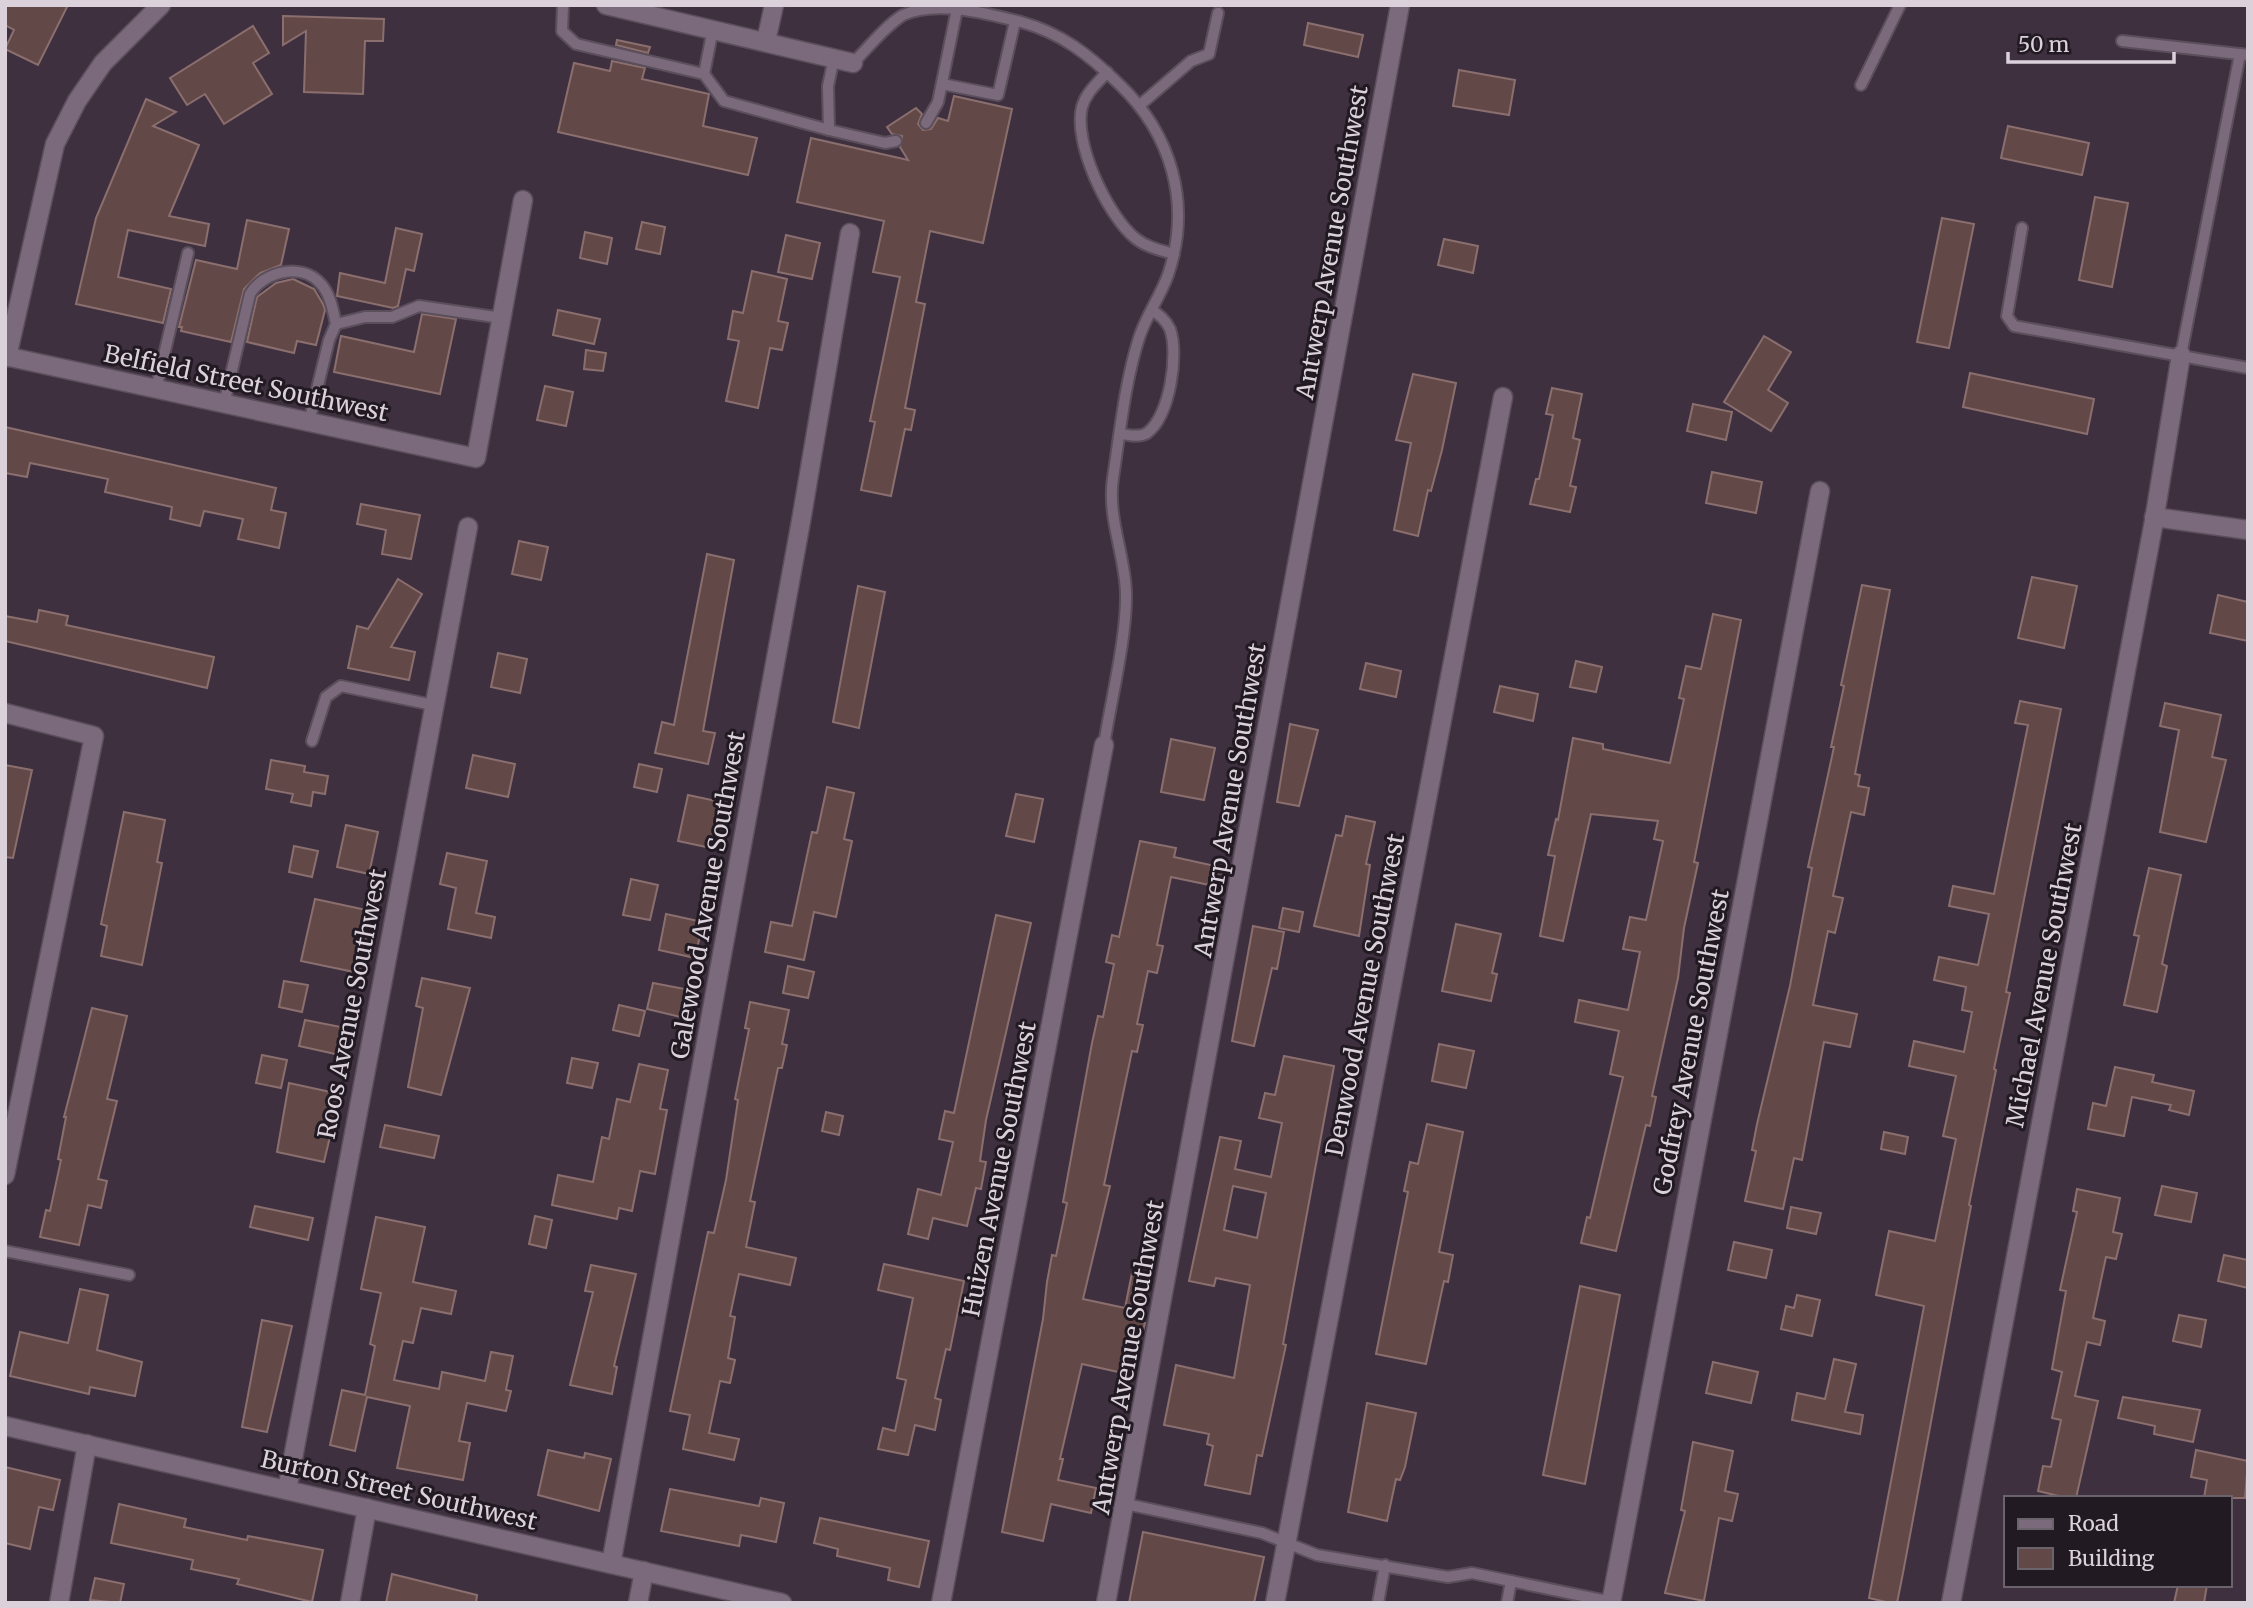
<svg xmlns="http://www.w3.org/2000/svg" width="2253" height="1608" font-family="Merriweather,serif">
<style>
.building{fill:#624948;stroke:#8b6f6e;stroke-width:2;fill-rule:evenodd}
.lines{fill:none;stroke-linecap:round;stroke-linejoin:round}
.lane-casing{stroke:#5c4f5c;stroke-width:14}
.street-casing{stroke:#5c4f5c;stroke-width:21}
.secondary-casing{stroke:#5c4f5c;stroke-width:21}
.lane{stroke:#7b6a7c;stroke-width:10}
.street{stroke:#7b6a7c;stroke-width:18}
.secondary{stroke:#7b6a7c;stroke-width:18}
.labels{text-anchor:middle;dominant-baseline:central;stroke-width:6;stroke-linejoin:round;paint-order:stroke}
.street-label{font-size:24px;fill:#dbd1db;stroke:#211a22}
</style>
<rect width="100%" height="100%" fill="#3f3040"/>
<g class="building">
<path d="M5,5H68L38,65L5,49L14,30L5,25Z"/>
<path d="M283,16L384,19L383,41H365L363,94L304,92L306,31L283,45Z"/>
<path d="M1308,23L1363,35L1358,57L1304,45Z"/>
<path d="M253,26L269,53L253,63L272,94L224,124L205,94L187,105L170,78Z"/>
<path d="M617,40L650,47L648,53L616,45Z"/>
<path d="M612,61L645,68L642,79L709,94L703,126L757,138L748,175L558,132L574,63L610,71Z"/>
<path d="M1459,70L1515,80L1509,115L1453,106Z"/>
<path d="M954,96L1012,109L983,243L930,231L916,302L925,304L905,408L915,410L911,430L905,429L891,496L861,490L875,422L870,421L900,277L873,272L884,221L797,202L811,138L908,160L900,147L902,136L892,134L887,127L916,108L922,114L918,124L923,130L931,129L938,118L948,121Z"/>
<path d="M146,99L176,112L153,126L199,145L169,216L209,224L205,246L128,230L118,277L171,289L163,323L76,304L96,218Z"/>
<path d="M2008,126L2089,143L2082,175L2001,158Z"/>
<path d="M2095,197L2128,203L2112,287L2079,280Z"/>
<path d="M1942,218L1974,224L1949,348L1917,342Z"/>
<path d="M247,220L289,229L281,265L260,273L244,289L231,342L181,331L182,327H179L196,260L237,269Z"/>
<path d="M642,222L665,227L660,254L636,249Z"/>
<path d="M396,228L422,234L414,271L406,269L398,306L393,308L337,296L340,273L385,283Z"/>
<path d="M585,232L612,238L607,264L580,258Z"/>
<path d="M786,235L820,243L812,279L778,272Z"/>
<path d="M1444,239L1478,246L1473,273L1438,265Z"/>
<path d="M752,271L787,279L778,321L788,323L782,350L770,348L758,408L726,401L739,341L728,339L733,311L743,313Z"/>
<path d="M293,279L314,289L323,304L325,310L316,345L297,341L294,353L247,342L257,297L276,283Z"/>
<path d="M558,310L600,319L594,344L553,335Z"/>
<path d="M422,314L456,319L440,394L334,372L341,336L414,352Z"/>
<path d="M1764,336L1791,352L1768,390L1788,403L1771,431L1724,402Z"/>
<path d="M586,350L606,353L603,371L584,369Z"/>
<path d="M1970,373L2094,399L2087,434L1963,407Z"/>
<path d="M1413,374L1456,383L1442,450L1431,491L1428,490L1418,536L1394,530L1411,443L1396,440Z"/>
<path d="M545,386L573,392L566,426L537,420Z"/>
<path d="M1552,388L1582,394L1573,438L1580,440L1570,486L1576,487L1570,512L1530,504L1536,479H1539L1553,415L1546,414Z"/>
<path d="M1693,404L1732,412L1726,440L1687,431Z"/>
<path d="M5,427L276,488L271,510L286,513L279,548L238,539L243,519L204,511L200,526L170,519L172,507L105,492L108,479L30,463L27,477L5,473Z"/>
<path d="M1712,472L1762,482L1756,513L1706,503Z"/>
<path d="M361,504L420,515L411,559L382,554L386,530L357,524Z"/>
<path d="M519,541L548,547L541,580L512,574Z"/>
<path d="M707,554L734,560L703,731L715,733L708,764L655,753L662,722L674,725Z"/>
<path d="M2032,577L2077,586L2064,648L2018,638Z"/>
<path d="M398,579L422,594L391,647L415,652L409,680L348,668L357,626L368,629Z"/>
<path d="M1862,585L1890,590L1855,774L1860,775L1858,786L1869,788L1864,815L1851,812L1833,896L1843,898L1835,933L1828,931L1813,1005L1857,1014L1850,1047L1824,1042L1802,1160L1794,1158L1783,1209L1745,1201L1756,1151L1752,1150L1757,1124L1790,986L1812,868L1808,867L1834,747H1831L1844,686L1841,685Z"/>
<path d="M858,586L885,592L859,728L833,722Z"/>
<path d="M2218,595L2248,602V641L2210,633Z"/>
<path d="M39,610L68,616L66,625L214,657L207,688L5,641V616L37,622Z"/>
<path d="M1713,614L1741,620L1694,862L1698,863L1684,928L1678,978L1652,1096L1656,1097L1650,1126L1646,1125L1616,1251L1581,1243L1587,1217L1590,1218L1623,1077L1610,1074L1619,1031L1575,1022L1579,1000L1628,1010L1640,952L1623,949L1630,917L1646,920L1663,841L1654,839L1658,821L1591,814L1563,941L1540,936L1555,856L1548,855L1556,819L1558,820L1573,738L1603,744V749L1670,763L1684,699L1679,698L1686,666L1701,669Z"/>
<path d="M498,653L527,659L520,693L491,687Z"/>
<path d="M1576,661L1602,667L1596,692L1570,687Z"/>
<path d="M1366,663L1401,671L1396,697L1360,689Z"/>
<path d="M1500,686L1538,694L1533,721L1494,712Z"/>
<path d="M2020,701L2061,709L2006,992L2010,993L1994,1069L1996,1070L1969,1205L1971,1206L1903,1573L1897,1603H1890L1869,1598L1924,1306L1876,1295L1889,1231L1935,1241L1956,1139L1943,1136L1956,1076L1909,1066L1914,1041L1964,1052L1972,1012L1962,1010L1966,987L1934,980L1939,957L1978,965L1989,914L1949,906L1953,886L1994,894L2028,725L2015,723Z"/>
<path d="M2165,703L2221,715L2212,757L2226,760L2206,842L2160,832L2179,730L2160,726Z"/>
<path d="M1290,724L1318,730L1299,806L1277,802Z"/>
<path d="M1171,739L1215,748L1204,800L1161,792Z"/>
<path d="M473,755L515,764L508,797L466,788Z"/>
<path d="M271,760L305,766L304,772L328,776L325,794L313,792L311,806L291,802L293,794L266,789Z"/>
<path d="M639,764L662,769L657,792L634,787Z"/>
<path d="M5,765L32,770L13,858L5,857Z"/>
<path d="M827,787L854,793L844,839L852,841L836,917L814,912L804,960L765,952L771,922L792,926L812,832L817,833Z"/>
<path d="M1016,794L1043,799L1034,842L1006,836Z"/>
<path d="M688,795L721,802L711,848L678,841Z"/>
<path d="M124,812L165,820L157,862L162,863L142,965L101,956L107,926L101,924Z"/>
<path d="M1346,816L1375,822L1366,864L1370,865L1359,936L1314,926L1336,835L1342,836Z"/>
<path d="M346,825L378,832L369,874L337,867Z"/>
<path d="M1140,841L1176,848L1174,857L1224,868L1219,887L1171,877L1157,945L1163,946L1157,973L1148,971L1137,1024L1143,1025L1137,1052L1132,1051L1104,1185L1110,1186L1083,1299L1125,1308L1132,1273L1149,1276L1140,1322L1145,1323L1132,1375L1082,1364L1060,1459H1063L1058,1480L1096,1488L1091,1513L1051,1504L1043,1541L1002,1532L1043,1319L1047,1282L1052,1255L1056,1256L1067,1203L1063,1202L1092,1043L1098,1016L1103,1017L1114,964L1106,962L1112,935L1119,937Z"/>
<path d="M294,846L318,851L312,877L289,872Z"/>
<path d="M447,853L487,861L476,913L495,917L491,938L448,929L456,888L440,884Z"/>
<path d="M2149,868L2181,875L2162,964L2167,966L2157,1012L2124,1005L2139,936L2134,935Z"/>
<path d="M631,879L658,885L650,920L623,915Z"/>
<path d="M315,899L371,911L359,973L301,961Z"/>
<path d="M1283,908L1303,912L1299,932L1279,928Z"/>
<path d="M666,914L703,922L695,958L659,950Z"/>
<path d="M996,915L1031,923L986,1120L980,1161L986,1162L981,1189L976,1188L967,1226L933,1218L928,1239L908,1234L918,1189L941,1195L953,1142L939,1139L945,1111L954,1113Z"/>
<path d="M1456,924L1501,934L1492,973L1497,974L1491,1001L1442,991Z"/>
<path d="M1253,926L1284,932L1277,969L1272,968L1254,1046L1232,1041Z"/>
<path d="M788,966L814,972L808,998L783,993Z"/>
<path d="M422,978L470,988L441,1095L408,1087L423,1008L416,1006Z"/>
<path d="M284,981L308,985L302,1012L279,1007Z"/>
<path d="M653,983L690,990L685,1018L647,1009Z"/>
<path d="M750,1002L789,1010L782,1044L787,1045L782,1068H778L750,1201L755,1202L746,1247L796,1258L790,1285L739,1274L730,1316L735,1317L728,1358L735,1360L730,1383L720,1381L709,1433L739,1439L734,1460L683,1449L690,1415L670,1411L708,1232L714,1233L726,1180L738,1100L735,1099L749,1029L745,1028Z"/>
<path d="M619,1005L645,1011L639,1036L613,1030Z"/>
<path d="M92,1008L127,1016L107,1099L117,1101L98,1179L107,1181L101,1208L88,1205L79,1245L40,1237L46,1210L50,1211L61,1160L58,1159L66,1117H64Z"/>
<path d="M305,1020L346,1028L340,1055L299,1046Z"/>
<path d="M1439,1044L1474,1051L1466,1088L1432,1081Z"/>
<path d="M262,1055L287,1060L281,1088L256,1083Z"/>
<path d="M1284,1056L1334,1066L1283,1344L1286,1345L1262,1456L1257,1455L1250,1494L1205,1485L1213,1446L1207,1444L1209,1434L1164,1425L1176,1365L1234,1378L1250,1285L1216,1278L1214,1286L1189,1281L1220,1137L1241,1141L1235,1169L1271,1177L1282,1123L1259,1118L1265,1093L1275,1095ZM1233,1186L1266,1193L1257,1238L1224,1230Z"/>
<path d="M572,1058L598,1063L592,1088L567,1083Z"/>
<path d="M639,1064L668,1070L660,1109L667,1110L655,1174L640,1171L632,1211L619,1208L617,1219L552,1205L558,1175L593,1182L602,1137L609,1139L617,1099L630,1102Z"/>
<path d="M2115,1067L2154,1075L2152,1082L2194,1091L2189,1115L2169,1110L2171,1105L2132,1097L2124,1136L2088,1129L2093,1103L2106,1106Z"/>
<path d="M289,1083L340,1094L324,1162L277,1152Z"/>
<path d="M826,1112L843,1116L839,1135L822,1131Z"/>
<path d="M1427,1124L1463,1132L1439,1252L1453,1255L1448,1282L1444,1281L1426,1364L1376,1354L1408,1192L1404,1191L1410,1162L1418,1164Z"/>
<path d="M385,1125L439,1136L434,1158L380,1147Z"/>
<path d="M1884,1132L1908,1137L1905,1154L1881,1149Z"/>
<path d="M2162,1186L2197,1193L2191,1222L2155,1215Z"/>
<path d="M2077,1189L2120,1198L2113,1232L2122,1234L2116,1259L2106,1257L2093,1318L2105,1321L2100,1345L2087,1342L2075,1396L2098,1401L2076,1498H2067L2038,1491L2043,1466L2051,1467L2061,1420L2052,1418L2062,1372L2052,1369L2066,1291L2060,1290L2077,1212L2073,1211Z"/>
<path d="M255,1206L313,1218L308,1240L250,1227Z"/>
<path d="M1791,1207L1821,1213L1816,1234L1787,1228Z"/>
<path d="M535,1216L552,1220L546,1248L529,1244Z"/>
<path d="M376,1217L425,1227L413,1282L456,1291L451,1314L421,1308L413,1343L403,1341L394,1380L439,1389L442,1372L485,1381L491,1352L513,1356L506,1390L511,1391L506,1411L467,1403L459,1441L470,1443L463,1480L397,1468L410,1406L367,1397L355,1451L330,1445L342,1390L365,1395L375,1346L370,1344L381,1293L361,1289Z"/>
<path d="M1734,1242L1772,1250L1766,1278L1728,1270Z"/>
<path d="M2224,1255L2248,1260V1288L2218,1281Z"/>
<path d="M884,1264L964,1281L950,1350L946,1349L935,1398L941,1400L935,1430L915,1425L908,1455L878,1449L883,1428L895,1431L906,1380L897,1378L913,1298L878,1290Z"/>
<path d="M591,1265L636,1274L614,1366L617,1367L612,1394L570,1385L593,1292L585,1291Z"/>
<path d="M1580,1286L1620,1295L1585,1484L1543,1475Z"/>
<path d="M80,1289L108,1295L97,1350L142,1362L135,1396L90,1387L89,1394L10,1376L20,1332L68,1343Z"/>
<path d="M1797,1295L1820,1300L1812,1336L1781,1329L1786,1306L1794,1308Z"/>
<path d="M2179,1315L2206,1320L2201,1347L2173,1341Z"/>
<path d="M262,1320L292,1326L267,1432L242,1427Z"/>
<path d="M1834,1359L1856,1364L1845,1412L1863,1415L1860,1434L1792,1420L1797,1393L1825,1399Z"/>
<path d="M1713,1362L1758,1372L1751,1403L1706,1393Z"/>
<path d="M2123,1397L2200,1410L2193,1442L2154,1434L2155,1426L2118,1418Z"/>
<path d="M1367,1403L1416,1413L1405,1467L1400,1480L1396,1479L1387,1521L1348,1512Z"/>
<path d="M1693,1442L1733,1451L1725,1491L1738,1494L1732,1521L1719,1518L1704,1601L1665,1593L1685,1511L1681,1510Z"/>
<path d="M548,1450L584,1458L585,1453L611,1459L599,1511L538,1495Z"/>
<path d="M2196,1450L2248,1461L2245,1498H2204L2207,1480L2191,1477Z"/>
<path d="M5,1467L60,1480L53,1510L39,1507L30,1549L5,1543Z"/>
<path d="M670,1489L759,1506L761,1498L784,1503L776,1542L741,1535L739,1546L661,1531Z"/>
<path d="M119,1504L186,1519L184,1527L247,1540L248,1536L323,1550L312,1602L237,1584L239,1579L191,1569L193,1560L111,1543Z"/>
<path d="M820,1518L929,1541L919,1587L888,1580L890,1568L837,1556L838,1549L814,1543Z"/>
<path d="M1143,1532L1264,1557L1254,1603H1129Z"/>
<path d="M392,1574L477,1595L476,1603H386Z"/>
<path d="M95,1578L124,1584L120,1603L90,1600Z"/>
<path d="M2178,1585H2207L2204,1603H2174Z"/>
</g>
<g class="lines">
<g class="lane-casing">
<g id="lane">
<path d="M563,5L562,31L576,44L704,74L724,101L829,130L885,143L896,141"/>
<path d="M2122,41L2248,55"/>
<path d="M853,63C869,47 884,27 903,15C936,0 986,13 1021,22C1061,33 1088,54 1118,83C1172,134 1192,204 1168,275C1160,297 1146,316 1139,338C1125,382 1120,432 1113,478C1107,518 1125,554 1126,593C1127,636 1111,700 1104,745"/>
<path d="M1107,72C1098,83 1086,92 1082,107C1073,142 1107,215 1135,238C1146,247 1160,250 1174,254"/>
<path d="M704,74L713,29"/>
<path d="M942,84L998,95L1015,21"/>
<path d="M1861,85L1900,5"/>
<path d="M1140,105L1191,61L1209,54L1218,13"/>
<path d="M926,123L938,102L957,9"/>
<path d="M829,130L828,86L834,58"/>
<path d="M2022,228L2007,316L2014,326L2248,368"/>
<path d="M2181,355L2240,54"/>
<path d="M156,389L188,253"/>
<path d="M224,404L250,294C263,272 301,262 320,283C330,293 333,310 336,324"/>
<path d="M309,422L329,340L336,324L365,317H392L419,306L502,318"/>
<path d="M1121,434C1129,435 1139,438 1147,433C1170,416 1179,354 1170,329C1166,320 1159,315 1152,310"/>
<path d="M312,741L326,697L341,686L433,705"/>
<path d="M5,1251L129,1275"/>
<path d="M1126,1504L1262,1533L1317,1555L1448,1577L1472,1573L1612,1602"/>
<path d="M1378,1603L1385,1565"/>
<path d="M1507,1603L1511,1581"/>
</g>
</g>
<g class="street-casing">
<g id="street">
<path d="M606,5L853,63"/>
<path d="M766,41L774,5"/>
<path d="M5,356L476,458L523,200"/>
<path d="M7,357L55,144L77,101L103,63L161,5"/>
<path d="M2154,517L2248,530"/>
<path d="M5,713L94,736L5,1175"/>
<path d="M287,1490L468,527"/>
<path d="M611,1564L801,521L850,233"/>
<path d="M59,1603L87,1444"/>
<path d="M350,1603L367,1508"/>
<path d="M638,1603L644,1571"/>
<path d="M941,1603L1104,745"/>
<path d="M1106,1603L1400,5"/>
<path d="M1275,1603L1503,397"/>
<path d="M1611,1603L1820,491"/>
<path d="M1951,1603L2154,521L2181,355"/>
</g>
</g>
<g class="secondary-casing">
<path id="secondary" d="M5,1426L782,1603"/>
</g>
<use href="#lane" class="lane"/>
<use href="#street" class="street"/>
<use href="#secondary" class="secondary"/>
</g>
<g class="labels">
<g class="street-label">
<text transform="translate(1332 242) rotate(-80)">Antwerp Avenue Southwest</text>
<text transform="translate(246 383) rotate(12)">Belfield Street Southwest</text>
<text transform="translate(1230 800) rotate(-80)">Antwerp Avenue Southwest</text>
<text transform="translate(708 895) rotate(-80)">Galewood Avenue Southwest</text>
<text transform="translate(2044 975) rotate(-79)">Michael Avenue Southwest</text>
<text transform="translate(1365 995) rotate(-79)">Denwood Avenue Southwest</text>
<text transform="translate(352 1004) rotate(-79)">Roos Avenue Southwest</text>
<text transform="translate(1691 1042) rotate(-79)">Godfrey Avenue Southwest</text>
<text transform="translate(999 1169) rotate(-79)">Huizen Avenue Southwest</text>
<text transform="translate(1128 1357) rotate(-80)">Antwerp Avenue Southwest</text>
<text transform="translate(399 1490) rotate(13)">Burton Street Southwest</text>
</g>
</g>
<rect width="2253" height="1608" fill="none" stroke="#dbd1db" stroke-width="14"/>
<rect x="2004" y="1496" width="228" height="91" fill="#211a22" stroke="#6b636c" stroke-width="2"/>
<rect x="2018" y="1519" width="35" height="10" fill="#7b6a7c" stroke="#6b636c" stroke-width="2"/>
<text x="2068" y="1531" font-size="21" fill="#dbd1db">Road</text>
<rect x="2018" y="1548" width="35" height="21" fill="#624948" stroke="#6b636c" stroke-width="2"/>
<text x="2068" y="1566" font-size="21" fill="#dbd1db">Building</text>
<path d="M2008 52v10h166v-10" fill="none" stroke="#dbd1db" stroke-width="3.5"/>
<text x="2018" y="52" font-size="21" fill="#dbd1db" stroke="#211a22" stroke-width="5" paint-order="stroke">50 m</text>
</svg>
